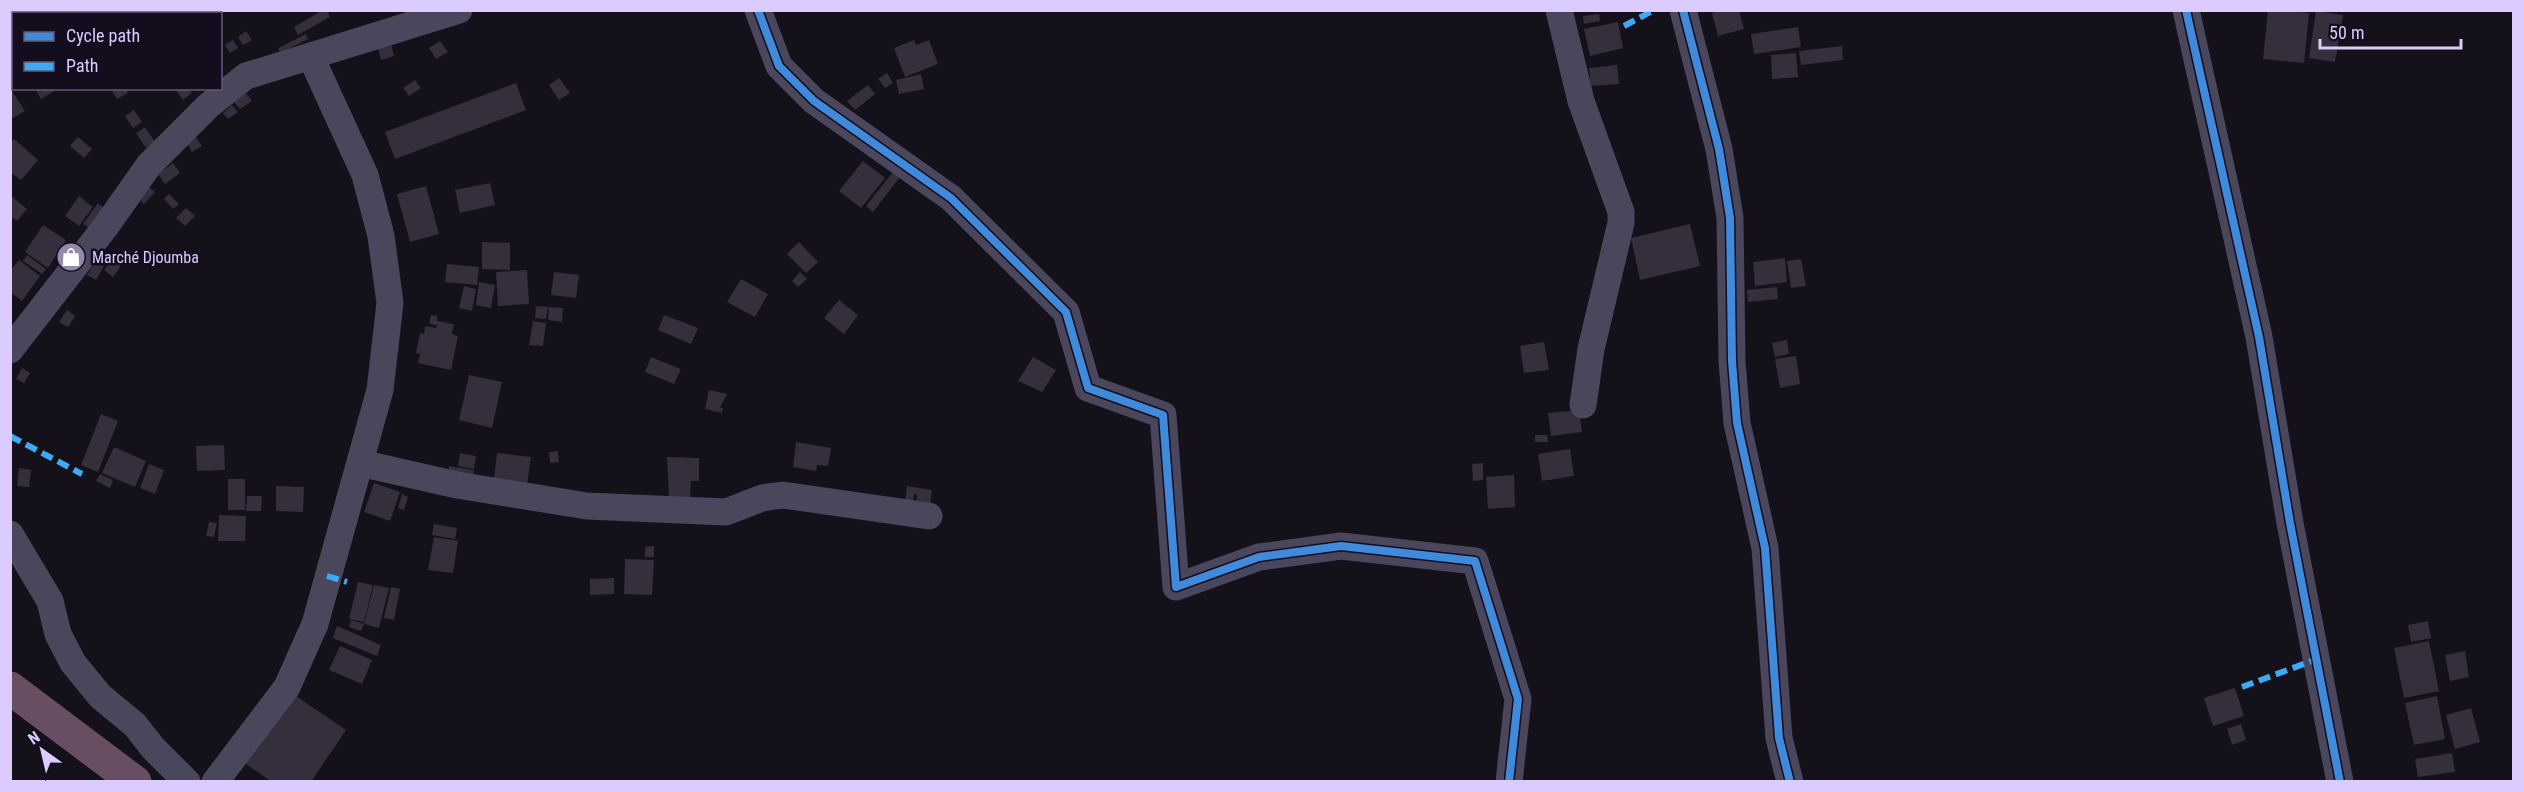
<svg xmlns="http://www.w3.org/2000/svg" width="2524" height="792" font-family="'Roboto Condensed',sans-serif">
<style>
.building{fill:#342e3d}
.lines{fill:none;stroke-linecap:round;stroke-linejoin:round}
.minor{stroke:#4a465b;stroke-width:27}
.highway{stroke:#674e62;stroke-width:33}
.quiet{stroke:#3fa9f5;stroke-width:6;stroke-dasharray:12 6;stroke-linecap:butt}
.cycleway-casing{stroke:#130d1e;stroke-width:11}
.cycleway{stroke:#408adc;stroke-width:8}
.labels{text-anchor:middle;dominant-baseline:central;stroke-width:5;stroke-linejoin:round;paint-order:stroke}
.poi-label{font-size:16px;fill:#dbcbfe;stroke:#130d1e;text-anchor:start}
</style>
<rect width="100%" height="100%" fill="#14111a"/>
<g class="building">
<path d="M323,10H327L330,17L298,35L294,27Z"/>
<path d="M1720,10H1739L1744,29L1718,36L1712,13Z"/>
<path d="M2268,10L2309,13L2304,63L2263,59Z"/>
<path d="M2316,11L2343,15L2335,62L2309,58Z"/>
<path d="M1599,14L1600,21L1584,24L1583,16Z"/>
<path d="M1618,22L1623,48L1590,56L1584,29Z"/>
<path d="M1798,27L1801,47L1754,54L1751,34Z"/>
<path d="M246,31L252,40L243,45L238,37Z"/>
<path d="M306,34L308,39L280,53L278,48Z"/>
<path d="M233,40L238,48L230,53L225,45Z"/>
<path d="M914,40L916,45L929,40L938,64L905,77L894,48Z"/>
<path d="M440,41L448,52L436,59L429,48Z"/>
<path d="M391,44L394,56L381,60L378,48Z"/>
<path d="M1842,46L1843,60L1801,65L1799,51Z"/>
<path d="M1796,53L1798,77L1772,79L1771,55Z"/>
<path d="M1617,65L1619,84L1591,86L1589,68Z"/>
<path d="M887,73L893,83L885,88L878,79Z"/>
<path d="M921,74L924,89L899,94L896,80Z"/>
<path d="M559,78L570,93L559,100L549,85Z"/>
<path d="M415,80L421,88L409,96L403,88Z"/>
<path d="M516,83L526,110L395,159L385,132Z"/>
<path d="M868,85L875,94L855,110L847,101Z"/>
<path d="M10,88L25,111L10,120Z"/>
<path d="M35,88H59L41,99Z"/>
<path d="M116,88H126L128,93L117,99L112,91Z"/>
<path d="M188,88L192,93L183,100L175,89Z"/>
<path d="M246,93L252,101L240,109L234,102Z"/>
<path d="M232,105L238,112L228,119L223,113Z"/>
<path d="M134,110L142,122L133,128L125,116Z"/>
<path d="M145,127L155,142L146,148L136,133Z"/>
<path d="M78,137L92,149L84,158L70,146Z"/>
<path d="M196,137L202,146L192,152L187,143Z"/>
<path d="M14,139L38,160L21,180L10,172V143Z"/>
<path d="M863,161L885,178L861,208L839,191Z"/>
<path d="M173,163L180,173L165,184L158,174Z"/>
<path d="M893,172L900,177L873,212L866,206Z"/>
<path d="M490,183L495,205L460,213L455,190Z"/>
<path d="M148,186L155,192L144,204L137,197Z"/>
<path d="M426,186L439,234L410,242L397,194Z"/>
<path d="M169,194L179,204L173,209L164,199Z"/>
<path d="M10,195L27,209L17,221L10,216Z"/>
<path d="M79,196L93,207L79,226L65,216Z"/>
<path d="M98,203L109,212L95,232L83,224Z"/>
<path d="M186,208L195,216L185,226L176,218Z"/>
<path d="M1690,224L1700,266L1640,280L1631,238Z"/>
<path d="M43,225L66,240L48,268L25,252Z"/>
<path d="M482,242L510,243V270L482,269Z"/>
<path d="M799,242L818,262L806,273L787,254Z"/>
<path d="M27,255L46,269L42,274L23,261Z"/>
<path d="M1785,258L1787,282L1755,286L1753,262Z"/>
<path d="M1801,259L1806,286L1791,288L1787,261Z"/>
<path d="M19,260L40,276L22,301L10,292V271Z"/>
<path d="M112,260L121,266L113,277L104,270Z"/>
<path d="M96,261L104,266L96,280L87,275Z"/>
<path d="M447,264L479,267L477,285L445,282Z"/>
<path d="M527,270L529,304L498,306L496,272Z"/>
<path d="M554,272L579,275L576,298L551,295Z"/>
<path d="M800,272L807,279L798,287L792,281Z"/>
<path d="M741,279L768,294L755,317L727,302Z"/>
<path d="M479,282L495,285L491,308L476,305Z"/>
<path d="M464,286L476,289L472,311L459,308Z"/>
<path d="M1777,287L1778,299L1748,302L1747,290Z"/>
<path d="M839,300L858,315L844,334L824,318Z"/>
<path d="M536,306L548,307L546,319L535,318Z"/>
<path d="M549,307L563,308L562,322L548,320Z"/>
<path d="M67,310L75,316L68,327L59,322Z"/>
<path d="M431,315L437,316V321L454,324L452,334L458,336L451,370L418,363L420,354L416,353L420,333L424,334L425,326L436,328L437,325L429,324Z"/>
<path d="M664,315L698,328L691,344L658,330Z"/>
<path d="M533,321L546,323L543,346L529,345Z"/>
<path d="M1787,340L1789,354L1775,357L1772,343Z"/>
<path d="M1544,342L1549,370L1524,373L1520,346Z"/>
<path d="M1796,356L1800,384L1780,388L1775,359Z"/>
<path d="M651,357L681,369L674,384L645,372Z"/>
<path d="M1033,357L1056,370L1042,392L1018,381Z"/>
<path d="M22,368L30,373L24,383L16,379Z"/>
<path d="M469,375L502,382L492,428L459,420Z"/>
<path d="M709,390L727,394L720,408H723L722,413L705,409Z"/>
<path d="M1579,410L1582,432L1551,436L1548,413Z"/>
<path d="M101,414L118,421L98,472L81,465Z"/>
<path d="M1535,435H1547L1548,442H1535Z"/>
<path d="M796,442L831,448L828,466L817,465L816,471L793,467Z"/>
<path d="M224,445L225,470L197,471L196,446Z"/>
<path d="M114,447L146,461L135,487L102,473Z"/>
<path d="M1570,449L1574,476L1542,481L1538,454Z"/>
<path d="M558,451L559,462L550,463L549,452Z"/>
<path d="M460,453L476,456L474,469L458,466Z"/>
<path d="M497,453L531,457L526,492L493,488Z"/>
<path d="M667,457L699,458V481H691L690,498H669Z"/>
<path d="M1483,463V480L1473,481L1472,464Z"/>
<path d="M149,464L164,470L155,494L140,488Z"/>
<path d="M449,466L474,470L472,486L447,482Z"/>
<path d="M19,468L31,470L29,487L17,486Z"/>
<path d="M100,474L113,480L110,488L96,481Z"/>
<path d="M1514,475L1515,507L1488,509L1486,477Z"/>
<rect x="228" y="479" width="17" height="31"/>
<path d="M374,483L400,492L390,521L364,512Z"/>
<path d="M276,486L304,487L303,512L276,511Z"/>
<path d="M907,486L932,490L930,505L916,504L917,495L914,494L913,503L905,502Z"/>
<path d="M402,494L408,497L404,510L398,508Z"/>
<path d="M247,496H262L261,511H246Z"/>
<path d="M219,515L246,516L245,541H218Z"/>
<path d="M209,522L217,523L214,537L206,536Z"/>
<path d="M434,524L457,528L455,539L432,535Z"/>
<path d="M434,537L458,541L453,573L428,570Z"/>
<path d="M654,546V557H645V547Z"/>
<path d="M625,559L654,560L652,595L624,594Z"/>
<path d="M614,578V594L590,595V579Z"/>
<path d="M358,582L373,585L364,622L349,619Z"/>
<path d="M374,585L389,588L379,628L364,624Z"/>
<path d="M391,587L400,589L394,620L384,618Z"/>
<path d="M351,620L364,624L361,631L349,627Z"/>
<path d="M2428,621L2431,638L2411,642L2408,625Z"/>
<path d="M337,626L381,645L377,656L333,638Z"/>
<path d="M2429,641L2439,691L2404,698L2394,648Z"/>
<path d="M340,646L372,660L362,684L329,670Z"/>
<path d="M2465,651L2469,677L2450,681L2445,655Z"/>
<path d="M2235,688L2244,716L2213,726L2204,698Z"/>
<path d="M290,692L346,730L311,782H272L243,762Z"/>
<path d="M2437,696L2445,739L2414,745L2405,703Z"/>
<path d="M2471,708L2480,742L2455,749L2446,715Z"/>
<path d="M2241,724L2246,740L2232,745L2227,729Z"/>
<path d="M2452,753L2455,772L2418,777L2415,759Z"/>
</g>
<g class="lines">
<g class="minor">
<path d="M758,10L779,66L814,101L951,198L1066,312L1088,388L1163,415L1176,587L1259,557L1341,546L1475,561L1518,699L1509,782"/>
<path d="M1559,10L1581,101L1621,212V223L1591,349L1583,405"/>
<path d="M1683,10L1719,149L1730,218L1732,361L1737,423L1765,548L1779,738L1790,782"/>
<path d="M2186,10L2259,337L2290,523L2340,782"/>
<path d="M36,14L40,10"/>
<path d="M10,34L14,31"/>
<path d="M10,350L106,226L149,165L208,106L246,76L459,10"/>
<path d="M360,463L457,485L587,506L726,512L762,498L783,495L929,516"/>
<path d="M10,534L50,601L58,634L73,663L100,696L135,725L153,748L187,782"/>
<path d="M215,782L287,687L315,624L380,390L390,303L381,236L365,175L311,57"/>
</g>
<path class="highway" d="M10,688L135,782"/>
<g class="quiet">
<path d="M1624,26L1654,10"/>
<path d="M10,436L82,474"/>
<path d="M327,576L347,582"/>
<path d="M2242,687L2317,659"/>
</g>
<g class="cycleway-casing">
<g id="cycleway">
<path d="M758,10L779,66L814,101L951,198L1066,312L1088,388L1163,415L1176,587L1259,557L1341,546L1475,561L1518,699L1509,782"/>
<path d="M1683,10L1719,149L1730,218L1732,361L1737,423L1765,548L1779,738L1790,782"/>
<path d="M2186,10L2259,337L2290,523L2340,782"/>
</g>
</g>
<use href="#cycleway" class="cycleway"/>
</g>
<defs>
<g id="shop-disc" transform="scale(1.5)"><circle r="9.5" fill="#958aae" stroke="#130d1e"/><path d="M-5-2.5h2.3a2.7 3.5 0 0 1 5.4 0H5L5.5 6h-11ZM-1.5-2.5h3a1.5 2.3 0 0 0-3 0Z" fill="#fff"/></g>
</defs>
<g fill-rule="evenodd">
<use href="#shop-disc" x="71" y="257"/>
</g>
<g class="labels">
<g class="poi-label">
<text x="92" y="257">Marché Djoumba</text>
</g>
</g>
<rect width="2524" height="792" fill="none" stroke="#dbcbfe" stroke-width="24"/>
<rect x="12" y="12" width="210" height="78" fill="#130d1e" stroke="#635978" stroke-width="1.5"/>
<rect x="24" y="32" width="30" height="9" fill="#408adc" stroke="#635978" stroke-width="1.5"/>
<text x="66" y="42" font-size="18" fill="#dbcbfe">Cycle path</text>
<rect x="24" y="62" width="30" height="9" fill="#3fa9f5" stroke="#635978" stroke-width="1.5"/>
<text x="66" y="72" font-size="18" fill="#dbcbfe">Path</text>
<g transform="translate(42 750) rotate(326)" stroke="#130d1e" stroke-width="4.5" paint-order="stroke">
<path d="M0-4.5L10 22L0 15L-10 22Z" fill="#dbcbfe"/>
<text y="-9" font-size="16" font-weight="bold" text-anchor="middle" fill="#dbcbfe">N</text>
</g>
<path d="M2320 39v9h141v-9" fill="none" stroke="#dbcbfe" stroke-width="3"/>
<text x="2329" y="39" font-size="18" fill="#dbcbfe" stroke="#130d1e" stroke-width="4.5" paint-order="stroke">50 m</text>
</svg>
